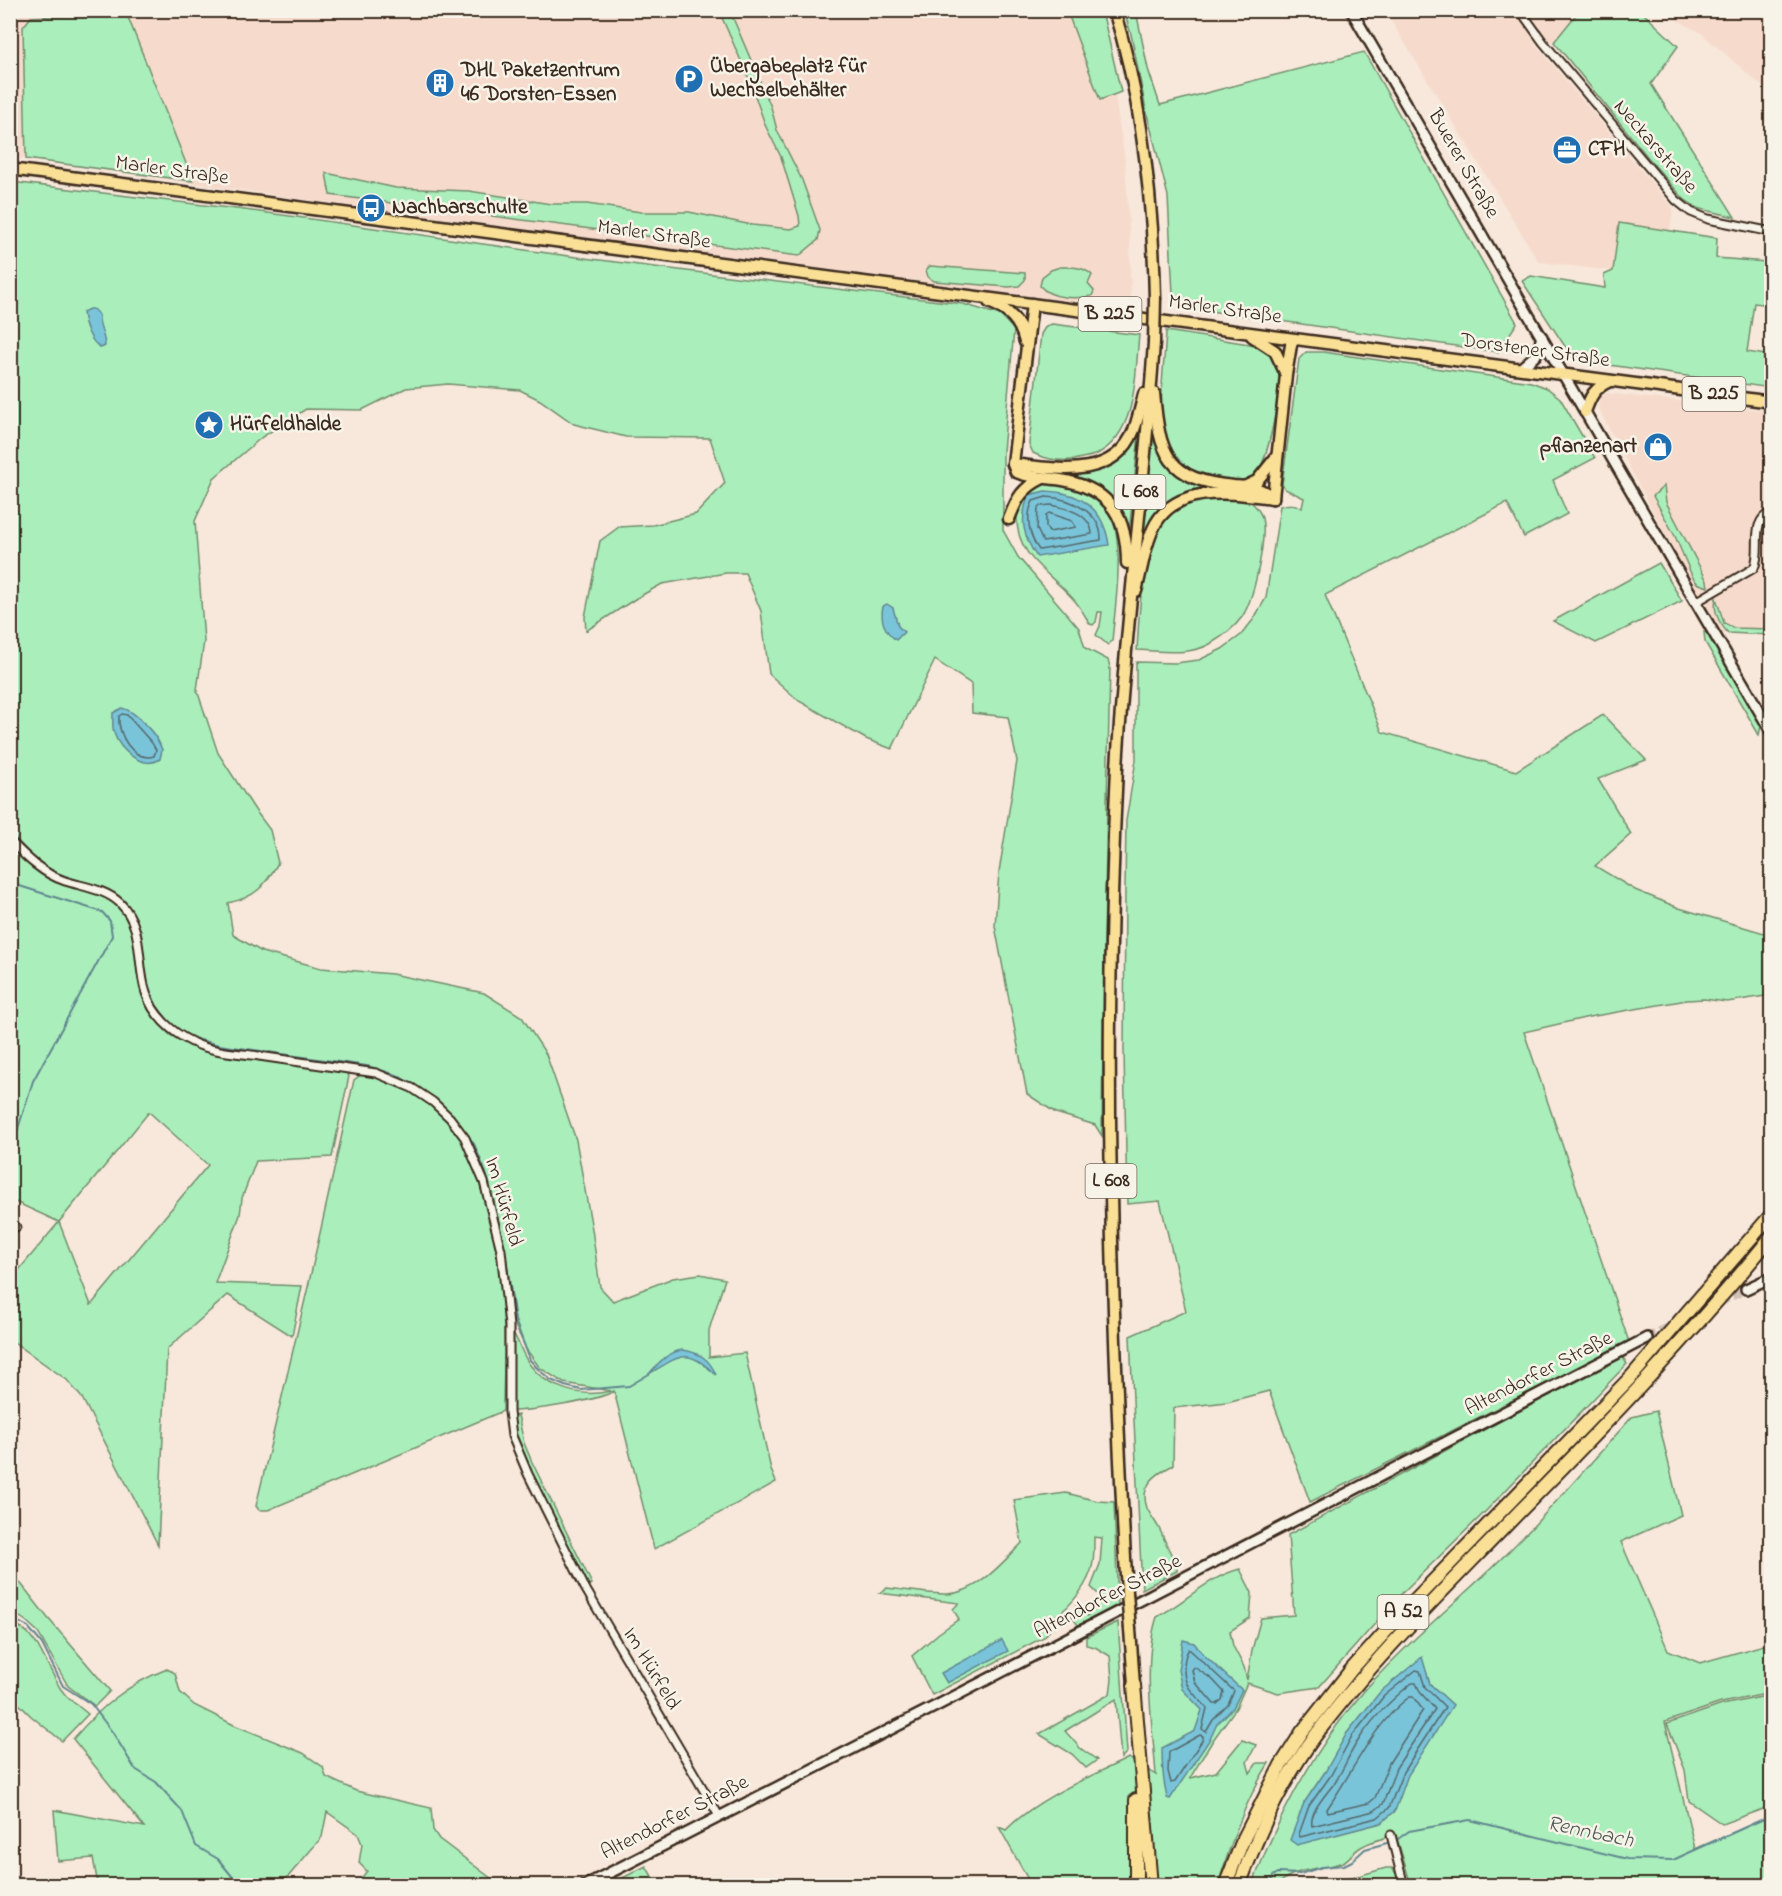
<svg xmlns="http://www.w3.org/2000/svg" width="1782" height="1896" font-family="'Indie Flower',sans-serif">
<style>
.built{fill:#f6dbcc}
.green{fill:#aaefbb;stroke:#728c6c;stroke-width:1.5;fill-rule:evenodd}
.water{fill:#7ac4da;stroke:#61868f;stroke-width:1.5}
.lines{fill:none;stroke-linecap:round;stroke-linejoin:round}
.shore{stroke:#546869;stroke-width:1.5}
.stream{stroke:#61868f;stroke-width:2}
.secondary-tunnel{stroke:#d1c2b5;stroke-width:9;stroke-dasharray:9 4.5;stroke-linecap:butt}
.street-casing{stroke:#3b2a1e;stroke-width:11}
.secondary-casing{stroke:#3b2a1e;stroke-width:14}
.primary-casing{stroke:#3b2a1e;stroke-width:15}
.highway-casing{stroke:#3b2a1e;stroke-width:16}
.street{stroke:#f7f3e8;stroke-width:7}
.secondary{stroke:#f7f3e8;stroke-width:9}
.primary{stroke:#fadf96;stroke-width:10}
.highway{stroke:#fadf96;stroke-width:12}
.primary-bridge-casing{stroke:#3b2a1e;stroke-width:15;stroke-linecap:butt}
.primary-bridge{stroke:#fadf96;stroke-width:10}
.labels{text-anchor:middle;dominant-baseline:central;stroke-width:5;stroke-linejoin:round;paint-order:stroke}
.shield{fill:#f7f3e8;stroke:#73665b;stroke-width:1.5}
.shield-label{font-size:20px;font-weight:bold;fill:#3b2a1e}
.poi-label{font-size:21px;font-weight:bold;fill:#3b2a1e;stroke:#f7f3e8;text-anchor:start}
.street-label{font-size:21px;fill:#3b2a1e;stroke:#f7f3e8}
.water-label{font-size:22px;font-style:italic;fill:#4e5856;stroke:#f7f3e8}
</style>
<rect width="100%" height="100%" fill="#f7e8db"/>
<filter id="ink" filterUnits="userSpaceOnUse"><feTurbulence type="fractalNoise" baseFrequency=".0167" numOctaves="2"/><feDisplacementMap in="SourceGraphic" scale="12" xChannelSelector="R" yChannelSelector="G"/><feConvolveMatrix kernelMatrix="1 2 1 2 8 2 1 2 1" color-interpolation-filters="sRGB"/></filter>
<g filter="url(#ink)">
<g class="built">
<path d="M11,11H1093L1112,77L1125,160L1130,241L1131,312L1026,299L976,289L397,213L11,157Z"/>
<path d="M1385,11H1579L1554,42L1532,40L1673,208L1670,231L1619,224L1613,271L1539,262Z"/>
<path d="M1660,11H1771V94L1701,33Z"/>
<path d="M1604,393L1771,411V635L1721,634L1675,553L1598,408L1600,396Z"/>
</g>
<g class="green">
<path d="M719,11H730L771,107L777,130L802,180L820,230L818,240L799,256L330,195L326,173L396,188L469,191L551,204H587L641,212H689L752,225L791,229L800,226L799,216L781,157L766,127L749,79Z"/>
<path d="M1067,11H1102L1121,92L1100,100Z"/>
<path d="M1124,11H1136L1148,69L1160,105L1364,52L1517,323L1498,352L1182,307L1173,294L1168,196L1146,110L1131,34Z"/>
<path d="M1641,11L1678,46L1651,84L1735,217L1697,208L1684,199L1655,166L1554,42L1579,11Z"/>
<path d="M126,12L193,181L26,159L23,27L31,17Z"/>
<path d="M11,182C89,192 167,200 245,210C336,222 427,236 518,249C666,270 815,286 963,304L1000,315L1014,330L1003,451V530L1018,557L1079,628L1085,648L1108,660L1110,667L1104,940L1102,1136L1095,1125L1056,1113L1027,1094L995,926L999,872L1017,761L1008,717L972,713L971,684L935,660L892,749L866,739L799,701L769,674L761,611L745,573H726L662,584L635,599L586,631L585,617L600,541L619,527L653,525L696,514L725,483L710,438L626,437L574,424L540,400L520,390L448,384L406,388L362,410L306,409L262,437L214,478L195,521L204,641L197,690L218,753L255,810L270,830L278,863C264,887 256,897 228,903L233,935L262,952L321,968L392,974L484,993L522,1017L546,1054L576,1140L592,1229L600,1287L613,1301L673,1278L700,1274L725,1279L709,1330V1357L745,1353L771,1470L776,1482L654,1549L614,1391C598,1401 531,1411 511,1411L512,1331C519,1341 522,1355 530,1365C548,1389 582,1398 611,1391L564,1383L540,1368L526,1349L514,1323L501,1233L492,1199L475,1149L452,1116L427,1095L401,1079L362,1067L214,1046C183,1037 154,1019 146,985C139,956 145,933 125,907C120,899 106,896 98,892C66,878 31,866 11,836Z"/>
<path d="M1619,223L1717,238L1716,258L1767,262L1771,269V305L1754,303L1747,352L1771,356V388L1595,363L1583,359L1568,351L1522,281L1531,276L1605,288L1604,275L1613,271Z"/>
<path d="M930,266L1025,273V280L1019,286L1008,287L934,281L928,277L926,270Z"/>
<path d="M1060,267C1072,267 1083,266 1092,275L1088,284L1094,291L1092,296C1076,299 1051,299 1040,286L1042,277L1051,270Z"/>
<path d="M1052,324L1139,335C1135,373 1138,431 1099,453C1094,456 1087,457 1082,458C1067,463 1047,460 1033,453L1029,444L1041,334L1046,326Z"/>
<path d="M1166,331L1262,346C1269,349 1275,354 1278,362C1284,379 1269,459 1257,473C1246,485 1233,481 1218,479C1142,469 1164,386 1166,331Z"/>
<path d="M1306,352H1323L1531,382L1547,388L1560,398L1595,458L1553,480L1567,514L1524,537L1507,503L1325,595L1382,732L1516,771L1603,715L1646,760L1598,779L1631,834L1595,866L1635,890L1679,908L1771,935V995L1727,1002L1704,999L1687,1000L1589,1017L1524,1032L1629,1342L1310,1502L1269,1391L1227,1402L1174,1408L1173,1465C1156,1474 1139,1485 1147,1508C1150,1515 1155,1521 1159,1528C1165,1541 1171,1554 1177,1567V1571L1142,1589L1130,1336L1186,1311L1160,1201L1127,1204L1124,1051L1125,891L1126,821L1136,760V662L1175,663L1199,660L1222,649L1241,635L1253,620L1266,598L1280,506C1288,504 1295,503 1302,508L1304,498L1285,489L1282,484L1299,359Z"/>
<path d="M1139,429V435L1129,533C1114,495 1104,483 1063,474C1104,472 1120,466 1139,429Z"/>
<path d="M1152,430L1169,463L1224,489L1178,499L1139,553Z"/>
<path d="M1044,482C1064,484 1090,487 1104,503C1128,530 1115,606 1112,641L1108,645L1096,635L1100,626L1102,612H1098L1096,622L1093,625L1090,624C1085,616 1081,608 1075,601C1052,574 1015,557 1017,516C1019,497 1028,491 1044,482Z"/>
<path d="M1664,486L1666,502L1707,581L1708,587L1697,583L1692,576L1675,536L1653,496Z"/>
<path d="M1220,498C1229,499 1244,497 1252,503C1256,506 1261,513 1262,518C1267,539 1254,599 1242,617C1234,628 1222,637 1210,644C1189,656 1160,651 1137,650C1140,607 1139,528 1184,505C1195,499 1207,499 1220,498Z"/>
<path d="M1659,563L1682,601L1596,643L1553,621Z"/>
<path d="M1716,598L1724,623L1734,628L1771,629V635L1728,633C1719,623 1713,611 1716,598Z"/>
<path d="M1704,632L1709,634L1761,726L1759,735L1705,642Z"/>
<path d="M11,845L40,872L97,892L117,905L133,927L140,986L144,999L159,1024L170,1035L181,1041L213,1052L345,1072L349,1076L332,1157L256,1161L242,1198L240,1215L215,1283L302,1286L292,1336L228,1295L167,1349L158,1545L82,1398L67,1380L11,1340V1275L18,1271L59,1222L11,1200ZM149,1112L208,1165L91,1305L59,1222Z"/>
<path d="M362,1074C402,1079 441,1104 462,1139C489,1186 502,1274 504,1329C505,1356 503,1384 503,1411L268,1510H259L256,1506L308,1287L354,1080Z"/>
<path d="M1622,1356L1627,1364L1484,1513L1403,1592L1319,1687L1278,1693L1247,1683L1236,1708L1213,1740L1190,1778L1216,1772L1242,1740L1256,1745L1247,1762L1250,1773L1257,1763H1269C1245,1801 1231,1843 1218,1885H1016L1030,1883L999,1827L1006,1830C1037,1798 1089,1777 1129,1758L1156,1775C1153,1728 1142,1662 1157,1617C1185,1602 1208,1577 1240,1569L1252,1593L1250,1618L1230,1631L1233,1646L1244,1667L1247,1680L1252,1650L1261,1618L1294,1615L1288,1535Z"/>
<path d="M1656,1411L1681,1515L1621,1542L1668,1650L1700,1663L1771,1643V1693L1721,1703L1665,1722L1695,1849L1771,1816V1885H1411L1396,1835C1384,1838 1371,1841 1361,1847C1354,1851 1349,1859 1343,1862C1321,1871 1295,1866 1278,1885L1252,1886C1278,1816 1316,1746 1365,1690C1409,1640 1462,1598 1509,1551C1552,1509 1591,1462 1632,1417ZM1325,1772L1395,1785V1811L1380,1823L1298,1844L1304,1803Z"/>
<path d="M518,1415L524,1443L532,1462L592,1584L587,1587L523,1458L516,1438L512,1416Z"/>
<path d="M1066,1493L1098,1501L1114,1502L1118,1606L1085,1623L1078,1625L1072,1617L1076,1606L1087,1616L1103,1599L1091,1587L1100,1564L1102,1538L1094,1537C1094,1545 1094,1554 1093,1562C1090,1583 1071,1607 1054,1617L1056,1623L1044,1637L932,1695L912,1656L939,1633L959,1619L953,1609L959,1603L879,1593L887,1588C907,1590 928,1594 947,1594C978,1593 1003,1562 1022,1543L1014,1500Z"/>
<path d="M11,1571L47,1617L110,1691L95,1706L68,1686L37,1631L26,1621L11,1611Z"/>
<path d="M11,1621L28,1633L38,1646L60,1688L67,1697L88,1714L62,1741L31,1716L17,1702L11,1705Z"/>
<path d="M1118,1622L1127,1752L1121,1758L1116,1699L1065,1731L1080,1748L1097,1760L1086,1768L1072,1754L1039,1734L1110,1694L1112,1679L1110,1656L1095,1647L1086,1645V1637Z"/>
<path d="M167,1669L175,1673L180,1692L194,1705L234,1725L303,1753L323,1767L326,1777L356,1791L431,1808L433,1830L439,1839L500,1885H356L367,1871L359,1863L362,1844L358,1834L327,1812L322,1837L281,1885H191L186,1880L98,1885L93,1858L58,1861L54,1810L144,1827L73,1739C101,1707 126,1685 167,1669Z"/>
<path d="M1771,1695V1806L1722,1824L1689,1801L1685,1770L1667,1724L1722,1705Z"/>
<path d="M646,1866L657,1885H609Z"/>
<path d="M1386,1868H1392L1398,1876L1402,1886H1323Z"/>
</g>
<g class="water">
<path d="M89,309H93L99,315C98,326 105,335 105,346L101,348C90,342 84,324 83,312Z"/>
<path d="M1045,491C1082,492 1104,510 1109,545L1037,557C1023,537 1019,518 1029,495Z"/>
<path d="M887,604L893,608L898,626L904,632L896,640C885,632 880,620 883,606Z"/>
<path d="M122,708C136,711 158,736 162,750L160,759C143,770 120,751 114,733C112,727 113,719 113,713Z"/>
<path d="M682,1350C699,1352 710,1359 716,1375C687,1348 682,1354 649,1374C659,1362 667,1353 682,1350Z"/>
<path d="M1002,1640L1008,1651L947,1683L941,1673Z"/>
<path d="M1183,1640L1194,1643L1205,1656L1242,1690L1233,1708L1217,1724L1210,1739L1170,1799L1167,1798C1163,1781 1162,1765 1162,1748L1195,1731L1202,1710L1182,1689L1178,1670Z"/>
<path d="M1422,1657L1430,1684L1453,1705L1408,1775L1395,1811L1381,1823L1297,1845L1290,1840L1304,1803L1325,1772L1347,1733L1380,1692Z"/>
</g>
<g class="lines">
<g class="shore">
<path d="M1046,497C1070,498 1102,512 1101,540L1039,550C1029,536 1025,517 1033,501Z"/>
<path d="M1051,505C1067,508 1091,514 1092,534L1043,542L1037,529L1038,508L1040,506Z"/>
<path d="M1049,513L1072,521L1076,527L1049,532L1046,527V515Z"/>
<path d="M122,714L127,715L152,743L156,750L154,756C133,762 117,734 119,716Z"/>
<path d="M1189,1649L1234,1691L1228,1705L1213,1720L1206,1732L1202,1729L1207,1708C1202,1701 1192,1694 1188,1686C1182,1676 1183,1657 1189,1649Z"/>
<path d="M1194,1667L1212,1679L1224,1692L1222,1700L1217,1704H1214L1195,1682L1192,1670Z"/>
<path d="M1416,1670L1420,1671L1425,1687L1445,1707L1403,1772L1389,1808L1377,1818L1300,1837L1299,1834L1309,1806L1331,1775L1352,1736L1384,1696Z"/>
<path d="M1412,1683H1416L1420,1692L1435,1709L1396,1768L1383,1804L1374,1811L1312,1826C1309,1811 1327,1794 1335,1782C1344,1769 1349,1754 1358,1741C1372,1718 1391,1700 1412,1683Z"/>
<path d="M1409,1697H1413L1423,1710L1389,1763L1375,1798L1369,1803L1328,1812L1327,1809C1354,1770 1372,1726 1409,1697Z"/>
<path d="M1200,1735L1203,1736V1739L1175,1782L1171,1783L1168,1771L1169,1752Z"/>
</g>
<g class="stream">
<path d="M10,833C23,847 36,862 53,871C74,882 97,882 116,896"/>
<path d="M10,883L102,912L110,921L112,936L33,1081L10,1154"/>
<path d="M130,911L140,929L147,981L156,1005L172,1025L189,1037L219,1045L367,1066L397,1075L438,1101L456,1119L474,1144L486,1173L504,1244L515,1320L530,1360L539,1370L551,1380L565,1386L581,1390L629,1386L649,1374"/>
<path d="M10,1617L28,1627L42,1644L63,1686L91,1704L113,1733L135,1769L156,1782L182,1811L196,1846L218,1859L240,1886"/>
<path d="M1398,1839L1409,1831L1470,1820L1627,1859L1673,1860L1772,1815"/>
<path d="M1270,1886L1273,1876L1278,1873L1300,1874L1322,1867L1344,1865L1352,1861L1365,1849L1387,1843"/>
</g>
<path class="secondary-tunnel" d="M1647,1338L1746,1289"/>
<g class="street-casing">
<g id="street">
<path d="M1520,10L1543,42L1676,200L1691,212L1708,219L1772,232"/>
<path d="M1696,602L1754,568C1763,549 1748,522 1772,512"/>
<path d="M10,841C26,857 43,874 65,881C84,887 105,889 120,903C145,928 136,963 146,993C153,1015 171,1032 192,1042C211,1052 237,1053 259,1056C298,1062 337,1067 376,1073L412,1088L433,1102L450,1118L465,1138L484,1182L501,1250L509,1326V1412L512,1436L528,1474L585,1588L719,1816"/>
<path d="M10,1229L16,1227"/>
<path d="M1391,1835L1404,1886"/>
</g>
</g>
<g class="secondary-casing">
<g id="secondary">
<path d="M1351,10L1772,733"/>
<path d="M1521,368L1536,355L1542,337"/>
<path d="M1746,1289L1772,1277"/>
<path d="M584,1886L938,1705L1647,1338"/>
</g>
</g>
<g class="primary-casing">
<g id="primary">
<path d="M1114,10C1143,103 1153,201 1155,298"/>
<path d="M10,169L1772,402"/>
<path d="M989,302C1009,310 1020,321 1025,342"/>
<path d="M1032,304L1013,464L1016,472C1032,479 1050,477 1067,481C1112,491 1127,519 1127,563"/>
<path d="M1252,336L1275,351L1285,372"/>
<path d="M1154,393C1159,454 1167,480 1234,486C1249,487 1262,487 1272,498"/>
<path d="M1585,412C1590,397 1594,388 1610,381"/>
<path d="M1013,464C1055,469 1114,481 1134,430C1138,419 1141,406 1144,394"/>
<path d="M1244,487L1257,481L1277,456"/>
<path d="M1273,498L1286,375L1292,339"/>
<path d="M1009,519C1017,498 1022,488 1043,478"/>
<path d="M1136,591C1142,569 1145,543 1156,523C1180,483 1234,494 1273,498"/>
<path d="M1127,1593C1111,1318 1103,1043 1117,768C1125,626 1145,484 1154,342"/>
<path d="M1130,1629L1134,1685"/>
</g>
</g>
<g class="highway-casing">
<g id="highway">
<path d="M1134,1685L1151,1886"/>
<path d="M1136,1886V1800"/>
<path d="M1225,1886L1243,1840L1281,1765L1302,1732L1351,1670L1405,1610L1632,1376L1772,1214"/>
<path d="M1239,1886C1258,1833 1282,1781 1315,1736C1376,1655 1450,1584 1520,1511C1607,1423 1693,1333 1772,1236"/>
</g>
</g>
<use href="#street" class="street"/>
<use href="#secondary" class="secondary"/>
<use href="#primary" class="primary"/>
<use href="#highway" class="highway"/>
<g class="primary-bridge-casing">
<g id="primary-bridge">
<path d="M1154,342L1155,298"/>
<path d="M1127,1593L1130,1629"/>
</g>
</g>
<use href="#primary-bridge" class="primary-bridge"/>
</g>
</g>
<defs>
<g id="parking-disc" transform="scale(1.5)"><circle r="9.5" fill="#1f6fb2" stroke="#f7f3e8"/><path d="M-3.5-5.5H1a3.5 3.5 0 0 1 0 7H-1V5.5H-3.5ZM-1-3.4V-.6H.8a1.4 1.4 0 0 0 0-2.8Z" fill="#fff"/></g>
<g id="building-disc" transform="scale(1.5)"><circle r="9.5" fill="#1f6fb2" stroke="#f7f3e8"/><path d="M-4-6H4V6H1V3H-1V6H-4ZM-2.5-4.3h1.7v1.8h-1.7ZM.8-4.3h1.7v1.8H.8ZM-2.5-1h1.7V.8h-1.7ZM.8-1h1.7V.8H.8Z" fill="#fff"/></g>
<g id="office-disc" transform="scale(1.5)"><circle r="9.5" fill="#1f6fb2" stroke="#f7f3e8"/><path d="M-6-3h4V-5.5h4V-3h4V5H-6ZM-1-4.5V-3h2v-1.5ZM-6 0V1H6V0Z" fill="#fff"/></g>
<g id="bus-disc" transform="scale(1.5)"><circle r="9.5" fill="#1f6fb2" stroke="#f7f3e8"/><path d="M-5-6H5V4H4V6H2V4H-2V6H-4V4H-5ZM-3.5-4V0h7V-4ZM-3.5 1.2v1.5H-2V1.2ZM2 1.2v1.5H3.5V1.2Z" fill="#fff"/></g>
<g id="sight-disc" transform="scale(1.5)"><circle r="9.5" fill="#1f6fb2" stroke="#f7f3e8"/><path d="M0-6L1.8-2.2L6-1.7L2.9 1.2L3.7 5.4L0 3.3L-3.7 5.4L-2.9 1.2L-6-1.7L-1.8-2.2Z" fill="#fff"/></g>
<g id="shop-disc" transform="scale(1.5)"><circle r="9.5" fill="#1f6fb2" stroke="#f7f3e8"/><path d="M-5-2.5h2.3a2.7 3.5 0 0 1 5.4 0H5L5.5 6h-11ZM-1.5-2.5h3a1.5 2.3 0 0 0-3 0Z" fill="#fff"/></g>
</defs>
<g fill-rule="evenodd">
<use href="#parking-disc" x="689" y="79"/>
<use href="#building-disc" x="440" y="83"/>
<use href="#office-disc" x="1567" y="150"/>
<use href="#bus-disc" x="371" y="208"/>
<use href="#sight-disc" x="209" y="425"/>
<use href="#shop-disc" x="1658" y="447"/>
</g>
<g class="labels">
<g class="shield">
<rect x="1078.5" y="297" width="63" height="34" rx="4.5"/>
<rect x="1682.5" y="377" width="63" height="34" rx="4.5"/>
<rect x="1114.5" y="475" width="51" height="34" rx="4.5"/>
<rect x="1085.5" y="1164" width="51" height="34" rx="4.5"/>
<rect x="1377.5" y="1595" width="51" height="34" rx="4.5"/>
</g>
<g class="shield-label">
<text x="1110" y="314">B 225</text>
<text x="1714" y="394">B 225</text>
<text x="1140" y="492">L 608</text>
<text x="1111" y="1181">L 608</text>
<text x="1403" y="1612">A 52</text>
</g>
<g class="poi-label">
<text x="710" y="67">Übergabeplatz für<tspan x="710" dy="24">Wechselbehälter</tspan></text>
<text x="461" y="71">DHL Paketzentrum<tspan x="461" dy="24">46 Dorsten-Essen</tspan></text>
<text x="1588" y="150">CFH</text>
<text x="392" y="208">Nachbarschulte</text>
<text x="230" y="425">Hürfeldhalde</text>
<text x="1637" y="447" text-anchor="end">pflanzenart</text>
</g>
<g class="street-label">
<text transform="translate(1655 147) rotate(49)">Neckarstraße</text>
<text transform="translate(1463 164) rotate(60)">Buerer Straße</text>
<text transform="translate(172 171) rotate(8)">Marler Straße</text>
<text transform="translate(654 235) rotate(8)">Marler Straße</text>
<text transform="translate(1225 310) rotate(8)">Marler Straße</text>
<text transform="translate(1535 351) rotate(8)">Dorstener Straße</text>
<text transform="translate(503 1202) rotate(74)">Im Hürfeld</text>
<text transform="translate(1539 1374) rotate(-27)">Altendorfer Straße</text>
<text transform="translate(1108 1597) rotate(-27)">Altendorfer Straße</text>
<text transform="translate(651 1669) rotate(59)">Im Hürfeld</text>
<text transform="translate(675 1818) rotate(-27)">Altendorfer Straße</text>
</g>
<g class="water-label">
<text transform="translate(1590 1833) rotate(12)">Rennbach</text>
</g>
</g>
<rect width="1782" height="1896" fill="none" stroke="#f7f3e8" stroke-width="36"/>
<rect x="18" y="18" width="1746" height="1860" fill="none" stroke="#3b2a1e" stroke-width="2" filter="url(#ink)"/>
</svg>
